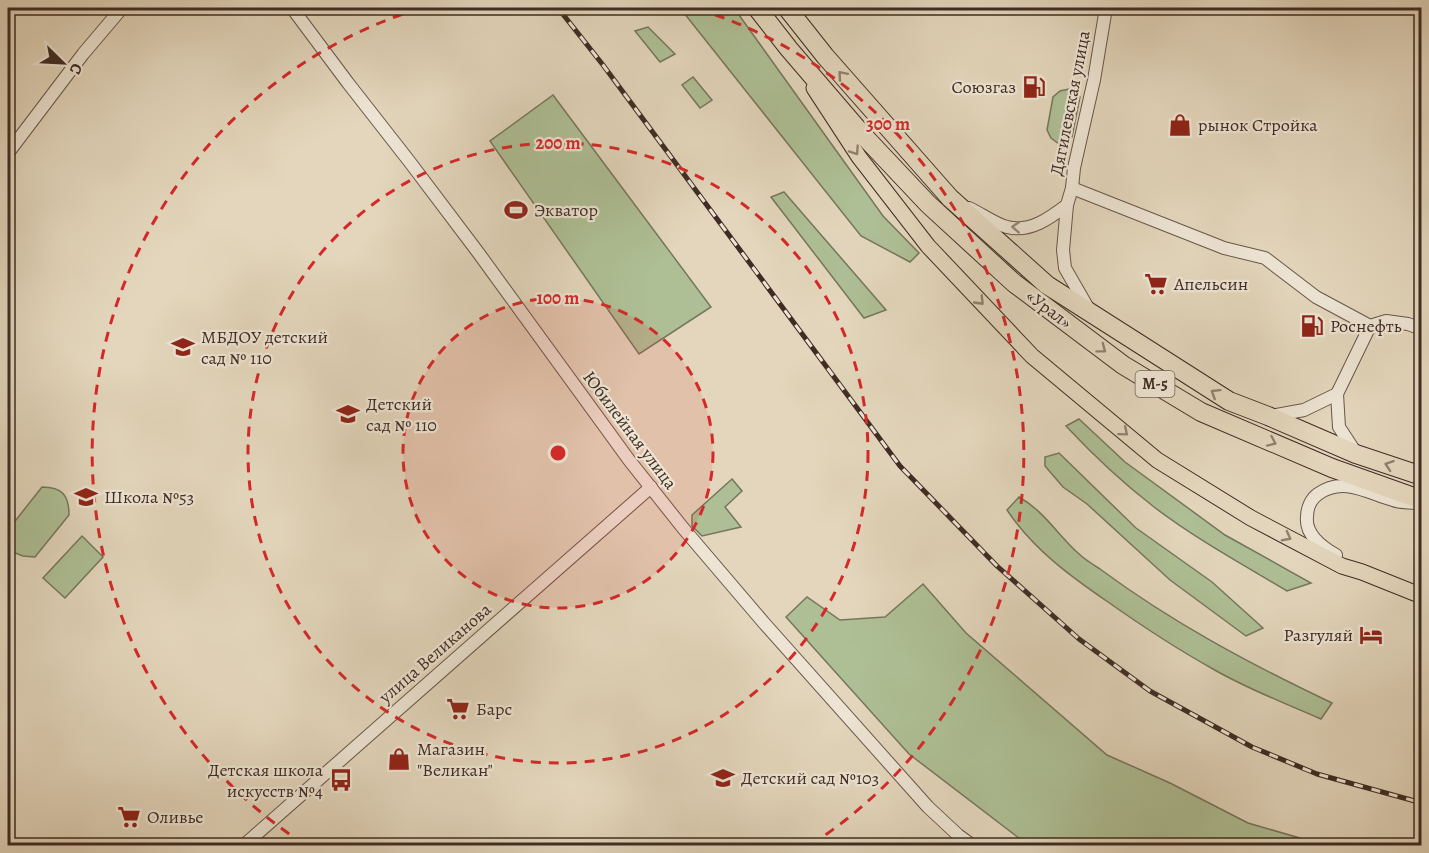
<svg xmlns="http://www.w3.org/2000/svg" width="1429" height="853" font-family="Alegreya,serif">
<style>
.green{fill:#aebf95;stroke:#76765d;stroke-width:1.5}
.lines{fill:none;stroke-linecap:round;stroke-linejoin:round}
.minor-casing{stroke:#68564b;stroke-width:14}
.major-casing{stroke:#3f2c25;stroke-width:17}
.highway-casing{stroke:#3f2c25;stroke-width:20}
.minor{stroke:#ede4d3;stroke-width:12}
.major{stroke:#e3d6bc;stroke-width:15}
.highway{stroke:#e3d6bc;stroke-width:18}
.rail-casing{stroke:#3f2c25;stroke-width:5}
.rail{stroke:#ede4d3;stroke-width:3;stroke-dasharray:9;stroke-linecap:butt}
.oneway{stroke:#918170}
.oneway2{stroke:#96887c}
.ring{fill:none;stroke:#d62828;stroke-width:3;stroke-dasharray:10 8}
.labels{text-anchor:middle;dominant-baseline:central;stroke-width:4.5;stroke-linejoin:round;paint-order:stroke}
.shield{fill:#ede4d3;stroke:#736359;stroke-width:1.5}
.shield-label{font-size:16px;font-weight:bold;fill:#3f2c25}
.poi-label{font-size:18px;fill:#3f2c25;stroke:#ede4d3;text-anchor:start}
.street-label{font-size:18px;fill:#3f2c25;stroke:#ede4d3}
.centre{fill:#d62828;stroke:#ede4d3;stroke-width:3}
.ring-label{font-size:18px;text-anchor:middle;font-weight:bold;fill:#d62828;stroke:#ede4d3;stroke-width:4.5;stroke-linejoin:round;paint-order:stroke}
</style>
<rect width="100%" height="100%" fill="#e3d6bc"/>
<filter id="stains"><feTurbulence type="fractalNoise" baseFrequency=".00333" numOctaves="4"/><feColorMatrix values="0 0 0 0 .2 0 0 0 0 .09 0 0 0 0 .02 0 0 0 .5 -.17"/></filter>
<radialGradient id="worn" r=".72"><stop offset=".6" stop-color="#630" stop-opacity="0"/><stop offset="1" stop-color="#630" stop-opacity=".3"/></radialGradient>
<g class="green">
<path d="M680,8H734L883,216L919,253L910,262L861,236Z"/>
<path d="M648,27L675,54L660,62L635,31Z"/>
<path d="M693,77L712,100L700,108L682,85Z"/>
<path d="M1069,89L1076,92L1080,97L1072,137L1067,142L1059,144L1051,138L1047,130L1053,97L1060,91Z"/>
<path d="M553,95L711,307L639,354L490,141Z"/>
<path d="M784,192L886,310L864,318L771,197Z"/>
<path d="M1079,419L1125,462L1225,535L1311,583L1287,591C1242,564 1196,539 1154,507C1123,483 1093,455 1066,426Z"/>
<path d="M1059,453L1136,528L1212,582L1263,628L1246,636L1170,580L1087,504L1063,487L1045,466V457Z"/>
<path d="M732,479L742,491L725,507L741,527L702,536L692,526V515Z"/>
<path d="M42,487C62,487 69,495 69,515L35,557L23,556L10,551L8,547V530Z"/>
<path d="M1019,497C1044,511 1057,534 1078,553C1084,559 1092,564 1100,569C1173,623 1250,664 1332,703L1321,719C1285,703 1247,689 1213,669C1177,649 1142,626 1108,602C1070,576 1033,549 1007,510Z"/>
<path d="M82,536L103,557L65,598L43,578Z"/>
<path d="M923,584L966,633L1107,755L1170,783L1248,823L1324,845H1028L909,754L786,617L807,597L840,620L885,617Z"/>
</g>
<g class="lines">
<g class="minor-casing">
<g id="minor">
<path d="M292,8L348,83L409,161L477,251L629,460L683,528L764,623L928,807L958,835L973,846"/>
<path d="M8,153L83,54L122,8"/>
<path d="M1072,188L1224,248L1265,258L1316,297L1370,326L1386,321L1408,324L1422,329"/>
<path d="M969,208C980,213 997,225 1007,227C1030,233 1050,218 1067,205"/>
<path d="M1088,308L1065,268L1063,250L1067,205L1072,188L1074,168L1094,80L1106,8"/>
<path d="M1271,416L1304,410L1337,394"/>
<path d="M1356,453L1339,427L1337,394L1370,326"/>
<path d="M1336,555C1322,547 1305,535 1307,517C1307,508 1311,499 1318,494C1343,476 1368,493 1393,500C1400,503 1408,502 1416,503"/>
<path d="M243,846L651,487"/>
</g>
</g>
<g class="major-casing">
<path id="major" d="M814,88L859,157L928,246L1032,356L1157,460L1251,518L1342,566L1362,572L1422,596"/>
</g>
<g class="highway-casing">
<g id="highway">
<path d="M757,8L789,49L862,134L928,204L1014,283L1123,365L1201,412L1332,468L1422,500"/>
<path d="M787,8L825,56L950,198L1047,285L1229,401L1268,416L1356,454L1422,476"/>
</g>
</g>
<use href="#minor" class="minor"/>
<use href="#major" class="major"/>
<use href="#highway" class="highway"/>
<g class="rail-casing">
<path id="rail" d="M558,8L603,65L900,466L997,566L1079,639L1150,691L1252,747L1317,774L1422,803"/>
</g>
<use href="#rail" class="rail"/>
</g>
<defs><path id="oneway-chevron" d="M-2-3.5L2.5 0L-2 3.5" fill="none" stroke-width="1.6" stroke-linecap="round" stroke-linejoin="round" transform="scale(1.5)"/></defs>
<g class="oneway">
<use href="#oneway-chevron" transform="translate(842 75) rotate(-131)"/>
<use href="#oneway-chevron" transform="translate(855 151) rotate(56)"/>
<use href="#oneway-chevron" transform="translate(980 301) rotate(46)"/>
<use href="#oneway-chevron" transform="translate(1102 349) rotate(37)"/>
<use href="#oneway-chevron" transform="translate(1215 393) rotate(-148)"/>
<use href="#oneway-chevron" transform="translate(1124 432) rotate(40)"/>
<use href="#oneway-chevron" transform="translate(1272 442) rotate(24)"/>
<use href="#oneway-chevron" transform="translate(1389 465) rotate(-161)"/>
<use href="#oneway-chevron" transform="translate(1287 537) rotate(28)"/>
</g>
<use class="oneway2" href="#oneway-chevron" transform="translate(1016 227) rotate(-177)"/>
<circle cx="558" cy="453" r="155" fill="#d62828" fill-opacity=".12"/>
<g class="ring">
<circle cx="558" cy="453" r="155"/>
<circle cx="558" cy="453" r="310"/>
<path d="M304 844A466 466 0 0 1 418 9M698 9A466 466 0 0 1 812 844"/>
</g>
<defs>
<g id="fuel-bare" transform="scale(1.8)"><path d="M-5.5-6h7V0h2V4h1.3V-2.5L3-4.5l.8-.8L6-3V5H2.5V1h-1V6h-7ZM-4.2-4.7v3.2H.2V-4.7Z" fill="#8f2418" stroke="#ede4d3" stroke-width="2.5" paint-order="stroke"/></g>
<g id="shop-bare" transform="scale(1.8)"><path d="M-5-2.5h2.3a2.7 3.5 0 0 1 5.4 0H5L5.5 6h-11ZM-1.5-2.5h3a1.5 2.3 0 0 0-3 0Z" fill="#8f2418" stroke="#ede4d3" stroke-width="2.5" paint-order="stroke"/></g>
<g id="stadium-bare" transform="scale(1.8)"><path d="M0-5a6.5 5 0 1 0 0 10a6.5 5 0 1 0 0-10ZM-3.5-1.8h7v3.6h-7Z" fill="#8f2418" stroke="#ede4d3" stroke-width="2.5" paint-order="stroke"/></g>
<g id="supermarket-bare" transform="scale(1.8)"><path d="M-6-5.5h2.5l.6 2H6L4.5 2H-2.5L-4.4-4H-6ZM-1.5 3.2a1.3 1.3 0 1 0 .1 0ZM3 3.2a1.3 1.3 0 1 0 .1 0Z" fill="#8f2418" stroke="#ede4d3" stroke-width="2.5" paint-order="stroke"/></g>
<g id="school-bare" transform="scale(1.8)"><path d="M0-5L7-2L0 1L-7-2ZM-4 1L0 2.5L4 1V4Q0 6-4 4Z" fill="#8f2418" stroke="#ede4d3" stroke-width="2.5" paint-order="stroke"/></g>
<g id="hotel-bare" transform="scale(1.8)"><path d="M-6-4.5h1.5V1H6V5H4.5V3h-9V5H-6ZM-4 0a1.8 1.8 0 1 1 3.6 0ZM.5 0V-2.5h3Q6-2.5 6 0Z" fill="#8f2418" stroke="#ede4d3" stroke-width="2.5" paint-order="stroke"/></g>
<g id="bus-bare" transform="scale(1.8)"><path d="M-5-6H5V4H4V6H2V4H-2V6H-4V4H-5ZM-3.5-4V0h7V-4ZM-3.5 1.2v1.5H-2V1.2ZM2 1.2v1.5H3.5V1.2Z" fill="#8f2418" stroke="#ede4d3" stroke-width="2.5" paint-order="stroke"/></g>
</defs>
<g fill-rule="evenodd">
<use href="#fuel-bare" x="1034" y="87"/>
<use href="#shop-bare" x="1180" y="125"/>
<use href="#stadium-bare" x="516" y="210"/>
<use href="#supermarket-bare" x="1156" y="284"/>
<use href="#fuel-bare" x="1312" y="326"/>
<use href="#school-bare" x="183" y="347"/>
<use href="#school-bare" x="348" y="414"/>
<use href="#school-bare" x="86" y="497"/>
<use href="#hotel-bare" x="1371" y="635"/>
<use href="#supermarket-bare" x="458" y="709"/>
<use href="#shop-bare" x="399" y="759"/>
<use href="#school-bare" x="723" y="778"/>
<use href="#bus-bare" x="341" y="780"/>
<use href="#supermarket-bare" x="129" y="817"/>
</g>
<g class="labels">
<rect class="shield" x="1135.5" y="371" width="39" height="26" rx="4.5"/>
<g class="shield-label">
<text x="1155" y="384">М-5</text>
</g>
<g class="poi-label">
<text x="1016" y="87" text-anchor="end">Союзгаз</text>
<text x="1198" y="125">рынок Стройка</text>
<text x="534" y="210">Экватор</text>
<text x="1174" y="284">Апельсин</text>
<text x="1330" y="326">Роснефть</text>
<text x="201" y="337">МБДОУ детский<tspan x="201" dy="21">сад № 110</tspan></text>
<text x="366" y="404">Детский<tspan x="366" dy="21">сад № 110</tspan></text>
<text x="104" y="497">Школа №53</text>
<text x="1353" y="635" text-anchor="end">Разгуляй</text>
<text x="476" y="709">Барс</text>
<text x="417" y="749">Магазин<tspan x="417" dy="21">"Великан"</tspan></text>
<text x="323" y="770" text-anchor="end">Детская школа<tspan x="323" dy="21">искусств №4</tspan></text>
<text x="741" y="778">Детский сад №103</text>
<text x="147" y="817">Оливье</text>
</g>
<g class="street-label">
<text transform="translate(1070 103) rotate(-79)">Дягилевская улица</text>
<text transform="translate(1049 309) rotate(37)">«Урал»</text>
<text transform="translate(630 430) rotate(53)">Юбилейная улица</text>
<text transform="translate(435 653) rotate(-41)">улица Великанова</text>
</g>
</g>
<circle cx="558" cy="453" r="9" class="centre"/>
<g class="ring-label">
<text x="888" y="130">300 m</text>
<text x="558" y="149">200 m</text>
<text x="558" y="304">100 m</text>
</g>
<rect width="1429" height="853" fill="none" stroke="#e3d6bc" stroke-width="30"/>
<rect x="9" y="9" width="1411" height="835" fill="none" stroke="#3f2c25" stroke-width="3"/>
<rect x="15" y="15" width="1399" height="823" fill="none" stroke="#3f2c25" stroke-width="1.5"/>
<g transform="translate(63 63) rotate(114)" stroke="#ede4d3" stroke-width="4.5" paint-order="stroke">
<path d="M0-4.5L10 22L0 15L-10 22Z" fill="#3f2c25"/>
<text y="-9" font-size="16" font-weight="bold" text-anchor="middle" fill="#3f2c25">С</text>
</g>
<rect width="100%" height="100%" filter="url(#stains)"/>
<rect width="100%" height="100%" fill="url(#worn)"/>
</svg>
